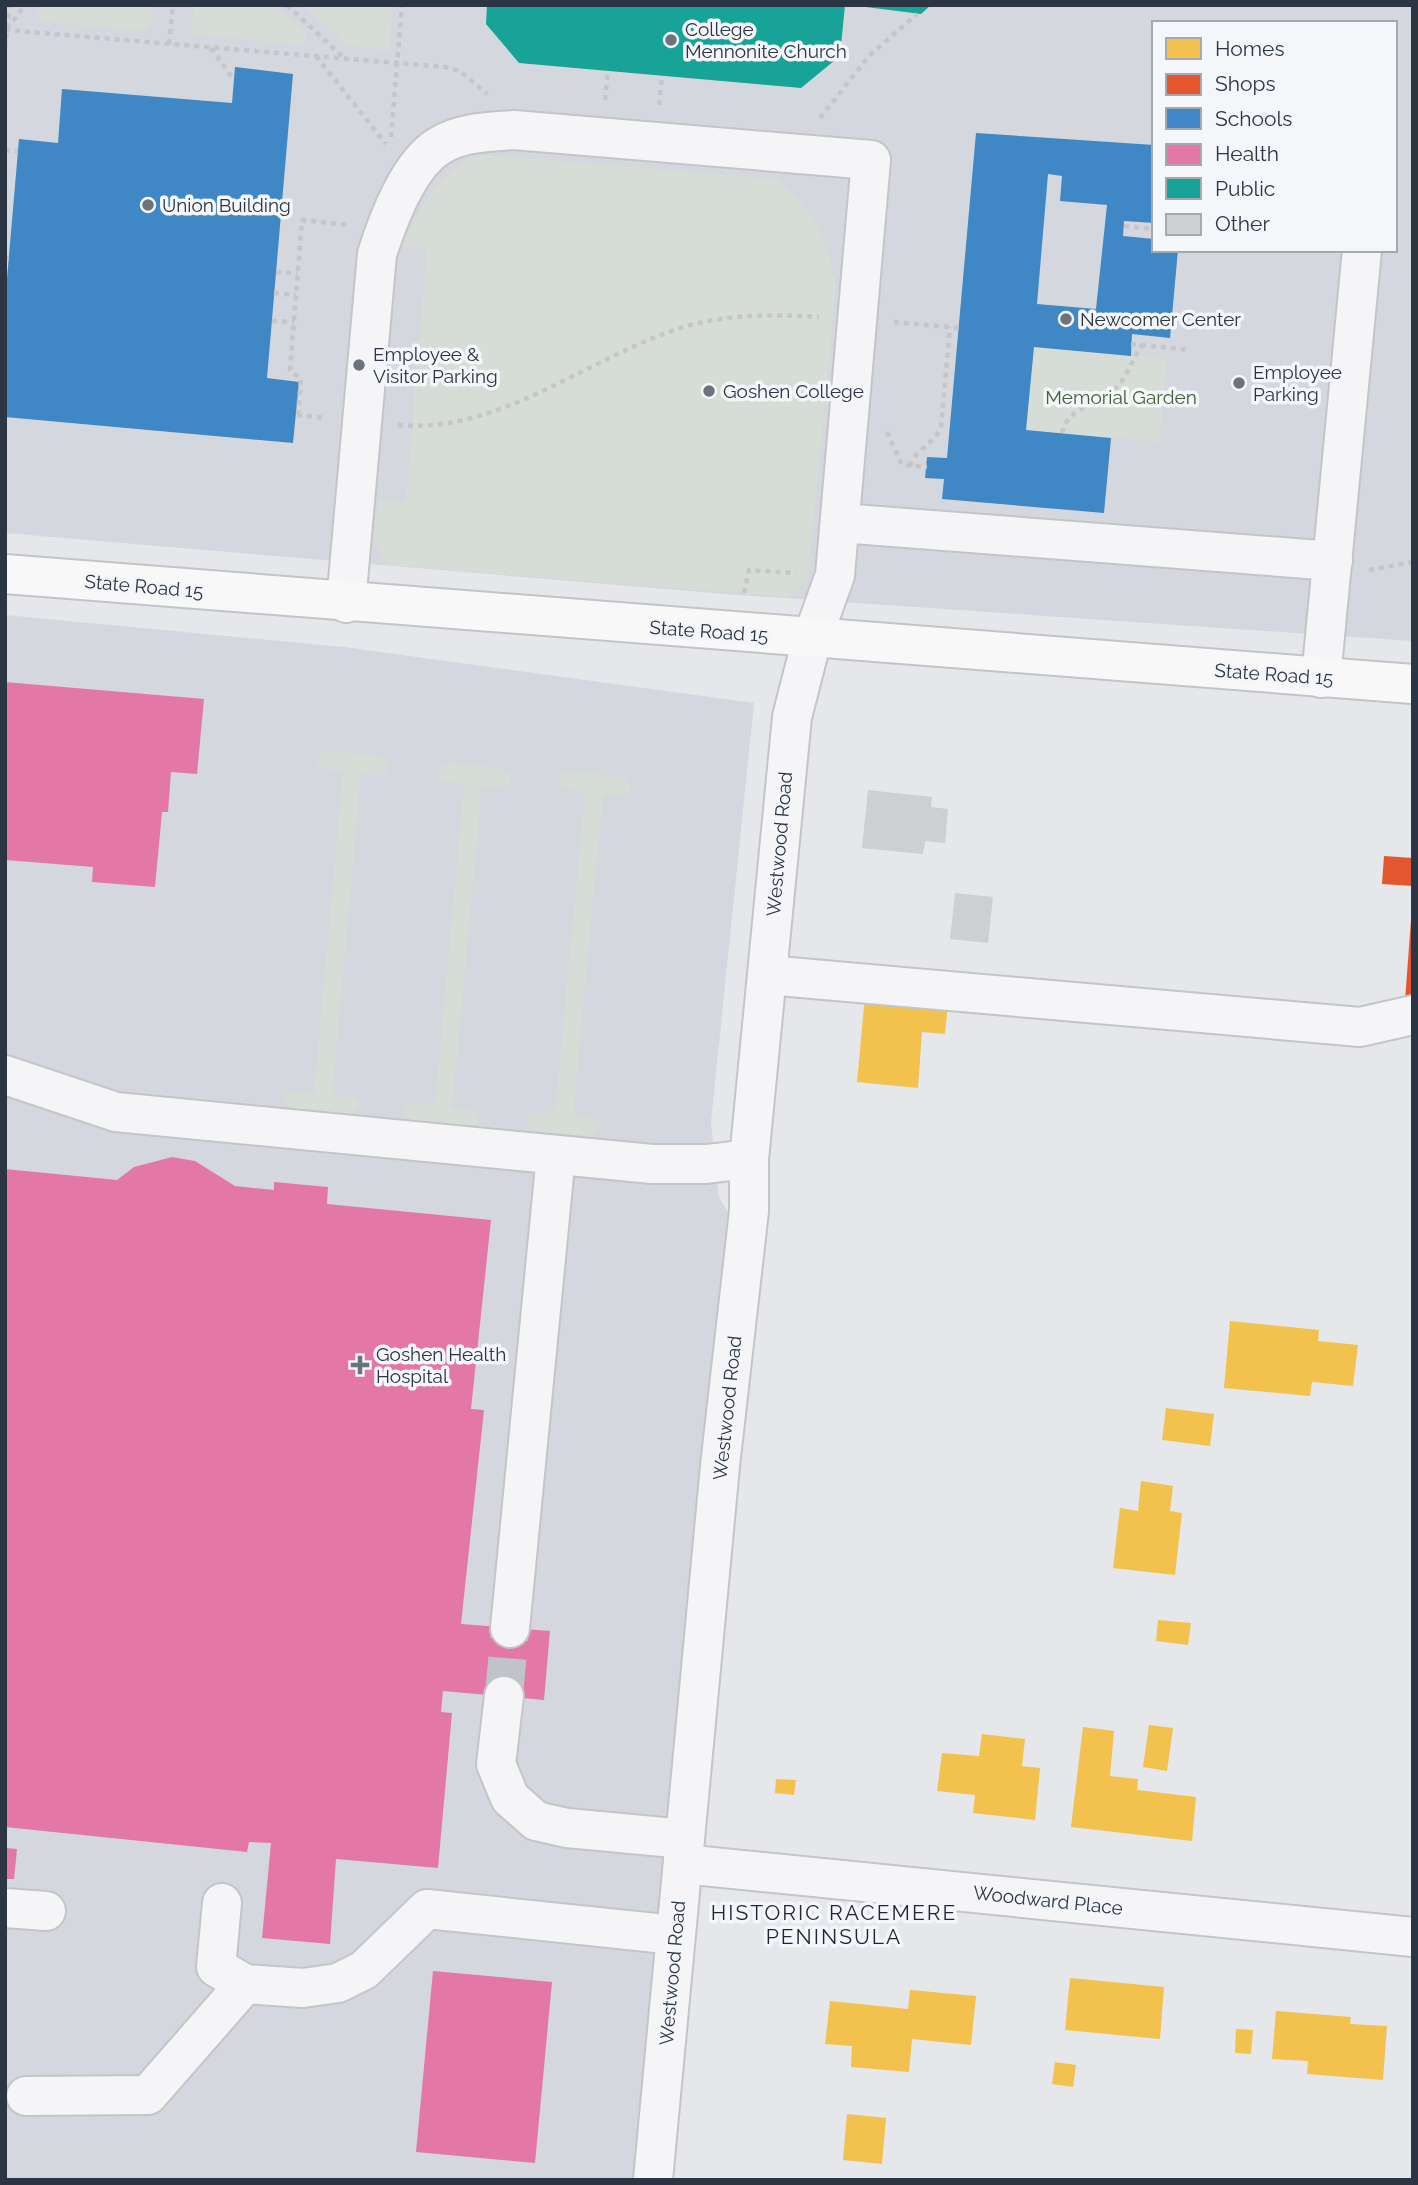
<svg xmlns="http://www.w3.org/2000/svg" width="1418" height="2185" font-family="Raleway,sans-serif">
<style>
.built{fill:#d4d7dd;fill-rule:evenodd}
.green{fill:#d6ddd6}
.homes{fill:#f2c14e}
.shops{fill:#e4572e}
.schools{fill:#3f88c5;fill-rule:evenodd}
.health{fill:#e377a8}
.public{fill:#17a398}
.building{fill:#cdcfd2}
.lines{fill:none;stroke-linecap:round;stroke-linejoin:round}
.minor-tunnel{stroke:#c0c3c9;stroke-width:38;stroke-dasharray:38 19;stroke-linecap:butt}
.minor-casing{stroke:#c3c5c8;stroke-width:42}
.major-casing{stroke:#c2c4c8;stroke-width:42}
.path{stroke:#c5c5ca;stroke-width:4.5;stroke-dasharray:5 5;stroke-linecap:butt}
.minor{stroke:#f5f5f7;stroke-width:38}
.major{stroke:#f8f8f8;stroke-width:38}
.poi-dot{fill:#6d737d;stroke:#f4f6f9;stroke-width:2.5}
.labels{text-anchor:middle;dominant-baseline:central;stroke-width:7;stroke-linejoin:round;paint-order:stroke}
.poi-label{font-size:19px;fill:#2c3543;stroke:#f4f6f9;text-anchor:start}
.park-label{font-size:19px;fill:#415f3a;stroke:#f4f6f9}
.street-label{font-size:19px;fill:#2c3543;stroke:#f4f6f9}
.neighbourhood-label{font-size:21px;letter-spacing:2px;fill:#1e2634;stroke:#f4f6f9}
</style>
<rect width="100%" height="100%" fill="#e5e7ea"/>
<g class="built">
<path d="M5,5H1413V641L724,594L5,533ZM1154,23H1395V250H1154Z"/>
<path d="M5,615L344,647L754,703L711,1122L719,1197L729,1214L656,1976L633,2180H5Z"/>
</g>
<g class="green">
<path d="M41,5H153L151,25L142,31L43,22L36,16Z"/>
<path d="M194,5H275L305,32L307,42L299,45L195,35L192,29Z"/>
<path d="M302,5H393L389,51L345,44Z"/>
<path d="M477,154L777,179C815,211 827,239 836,287L807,584L787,597L391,565C368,543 375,531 378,501L406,502L427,249L403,247C419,204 438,177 477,154Z"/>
<path d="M1034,347L1167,359L1159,442L1026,430Z"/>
<path d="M327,751L379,756L390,765L383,776L361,774L332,1095L356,1098L359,1101V1108L347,1115L297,1111L289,1108L283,1100L288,1092L314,1093L343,772L316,767L319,756Z"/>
<path d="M448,763L500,768L511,777L510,782L503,788L482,786L452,1107L480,1113L477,1123L468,1127L418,1123L410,1120L404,1112L408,1104L435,1105L464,784L437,779L440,768Z"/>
<path d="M569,772L621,776L631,785V791L624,796L603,794L573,1115L601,1121L597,1132L589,1136L539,1131L531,1129L525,1120L529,1112L555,1113L585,792L558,787L560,776Z"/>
</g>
<g class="homes">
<path d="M865,996L948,1003L945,1034L922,1032L918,1088L857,1082Z"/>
<path d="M1230,1321L1319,1330L1318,1341L1358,1345L1353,1386L1312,1382L1310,1396L1224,1388Z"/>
<path d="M1166,1408L1214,1414L1210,1446L1162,1440Z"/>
<path d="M1141,1481L1173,1486L1170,1511L1182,1513L1175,1575L1113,1568L1120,1508L1138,1511Z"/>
<path d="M1158,1620L1191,1623L1188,1645L1156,1641Z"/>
<path d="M1149,1725L1173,1728L1167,1771L1143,1767Z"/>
<path d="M1083,1727L1114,1731L1110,1776L1138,1779L1137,1790L1196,1797L1192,1841L1071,1827Z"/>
<path d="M982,1734L1025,1739L1022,1766L1040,1768L1035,1820L973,1813L975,1795L937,1791L942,1753L979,1756Z"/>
<path d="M776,1779L796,1780L794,1795L775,1793Z"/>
<path d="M1070,1978L1164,1987L1160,2039L1065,2030Z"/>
<path d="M910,1990L976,1996L971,2045L912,2039L909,2072L851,2067L852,2046L825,2044L830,2001L908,2009Z"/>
<path d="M1276,2011L1351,2017L1350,2024L1387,2026L1383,2080L1307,2074L1308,2061L1272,2059Z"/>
<path d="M1236,2029L1253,2030L1251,2054L1235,2053Z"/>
<path d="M1055,2062L1076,2065L1073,2087L1052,2084Z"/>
<path d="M847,2114L886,2118L882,2164L843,2160Z"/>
</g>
<g class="shops">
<path d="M1384,856L1413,858V886L1382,884Z"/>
<path d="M1411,920H1413V1002L1405,1001Z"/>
</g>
<g class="schools">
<path d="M235,67L293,74L267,378L299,382L293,443L5,417V302L19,139L58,143L62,89L232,103Z"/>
<path d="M976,133L1154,145V223L1124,221L1123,236L1154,239V250H1178L1170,338L1132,334L1131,356L1034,347L1026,430L1111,438L1104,513L942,499L944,479L925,478L927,457L947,458ZM1048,174L1062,176L1060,201L1107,205L1096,309L1037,304Z"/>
</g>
<g class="health">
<path d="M5,682L204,699L197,774L171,772L168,812H162L155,887L92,882L93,867L5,860Z"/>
<path d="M172,1157L195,1161L235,1186L274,1190V1182L328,1187L327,1204L491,1220L471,1409L484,1410L461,1624L550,1631L544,1700L443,1691L441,1712L452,1713L438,1868L336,1859L330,1944L262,1938L271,1843L249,1842L247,1852L5,1827V1169L117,1180L134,1167Z"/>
<path d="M5,1848L17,1849L14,1879H5Z"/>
<path d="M433,1971L552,1982L535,2163L416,2152Z"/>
</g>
<g class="public">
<path d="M487,5H845L840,56L801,88L519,63L486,24Z"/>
<path d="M850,5H931L921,14Z"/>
</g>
<g class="building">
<path d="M868,790L932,797L931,807L948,809L945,843L925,841L923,854L862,848Z"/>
<path d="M955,893L993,897L988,943L950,939Z"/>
</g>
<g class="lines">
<path class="minor-tunnel" d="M504,1696L510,1628"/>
<g class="minor-casing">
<g id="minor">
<path d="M841,523L1333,561"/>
<path d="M346,603L377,254C388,220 408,165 439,146C461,132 489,132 514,130L871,160L835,575L812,639L792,717L749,1159V1211L720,1466L653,2180"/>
<path d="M1321,678L1362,250"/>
<path d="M767,975L1360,1027L1413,1015"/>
<path d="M5,1075L116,1112L652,1164H706L749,1159"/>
<path d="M510,1628L556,1155"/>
<path d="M504,1696L496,1764L510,1798L536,1821L567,1828L685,1839"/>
<path d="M683,1864L1413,1937"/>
<path d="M222,1903L216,1967L245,1984L303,1988L338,1983L364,1970L427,1909L675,1935"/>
<path d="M5,1908L46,1911"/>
<path d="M26,2096L148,2095L245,1984"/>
</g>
</g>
<g class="major-casing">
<path id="major" d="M5,574L1413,684"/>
</g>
<g class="path">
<path d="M287,5L345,59"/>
<path d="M7,29L25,5"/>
<path d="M5,30L445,67L460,71L487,94"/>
<path d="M169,44L173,5"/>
<path d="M5,48L10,5"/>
<path d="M211,48L234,80"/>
<path d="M316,56L386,144"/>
<path d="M605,100L608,71"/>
<path d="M659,105L662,76"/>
<path d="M820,118L869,56L917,14"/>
<path d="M391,137L402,5"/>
<path d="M5,150L18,151"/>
<path d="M1124,226L1154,229"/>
<path d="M5,258H9"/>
<path d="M276,272L297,273"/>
<path d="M274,293L296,295"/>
<path d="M272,321L294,322"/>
<path d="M894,322L959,328"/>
<path d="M1131,344L1190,350"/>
<path d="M297,415L326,418"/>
<path d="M298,415L301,379L290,370L302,220L348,225"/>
<path d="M398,425C498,434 585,360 677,329C723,314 771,314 819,317"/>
<path d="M887,432L902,465L927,467"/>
<path d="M1062,433C1069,406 1093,407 1112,392C1127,379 1131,361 1142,345"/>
<path d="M910,466C915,450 933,444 941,428L950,327"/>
<path d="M1369,570L1413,562"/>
<path d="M744,593L749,570L796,573"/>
</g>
<use href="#minor" class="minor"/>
<use href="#major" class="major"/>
</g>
<g class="poi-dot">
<circle cx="671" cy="40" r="7"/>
<circle cx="148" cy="205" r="7"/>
<circle cx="1066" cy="319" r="7"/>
<circle cx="359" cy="365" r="7"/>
<circle cx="1239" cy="383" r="7"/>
<circle cx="709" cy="391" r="7"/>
<path d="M356.5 1354.5h7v7h7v7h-7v7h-7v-7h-7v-7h7z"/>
</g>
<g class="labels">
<g class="poi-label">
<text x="685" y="29">College<tspan x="685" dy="22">Mennonite Church</tspan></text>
<text x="162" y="205">Union Building</text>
<text x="1080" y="319">Newcomer Center</text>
<text x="373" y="354">Employee &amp;<tspan x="373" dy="22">Visitor Parking</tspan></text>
<text x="1253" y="372">Employee<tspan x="1253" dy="22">Parking</tspan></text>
<text x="723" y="391">Goshen College</text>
<text x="376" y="1354">Goshen Health<tspan x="376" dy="22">Hospital</tspan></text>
</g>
<g class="park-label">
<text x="1121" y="397">Memorial Garden</text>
</g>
<g class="street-label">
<text transform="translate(144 586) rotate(5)">State Road 15</text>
<text transform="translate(709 631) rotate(4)">State Road 15</text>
<text transform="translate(1274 674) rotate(4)">State Road 15</text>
<text transform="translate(779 844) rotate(-85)">Westwood Road</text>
<text transform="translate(727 1408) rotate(-84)">Westwood Road</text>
<text transform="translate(1048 1900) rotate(6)">Woodward Place</text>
<text transform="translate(672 1973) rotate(-85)">Westwood Road</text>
</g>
<g class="neighbourhood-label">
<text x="834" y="1912">HISTORIC RACEMERE<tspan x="834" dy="24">PENINSULA</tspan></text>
</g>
</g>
<rect width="1418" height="2185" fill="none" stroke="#2c3543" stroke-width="14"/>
<rect x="1152" y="21" width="245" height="231" fill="#f4f6f9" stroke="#a4a9b0" stroke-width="2"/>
<rect x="1166" y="38" width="35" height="21" fill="#f2c14e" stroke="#a4a9b0" stroke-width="2"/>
<text x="1215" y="56" font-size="21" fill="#2c3543">Homes</text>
<rect x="1166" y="74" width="35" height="21" fill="#e4572e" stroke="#a4a9b0" stroke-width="2"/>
<text x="1215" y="91" font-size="21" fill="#2c3543">Shops</text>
<rect x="1166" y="108" width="35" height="21" fill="#3f88c5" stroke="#a4a9b0" stroke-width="2"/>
<text x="1215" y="126" font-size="21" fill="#2c3543">Schools</text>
<rect x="1166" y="144" width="35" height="21" fill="#e377a8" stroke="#a4a9b0" stroke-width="2"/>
<text x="1215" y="161" font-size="21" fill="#2c3543">Health</text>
<rect x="1166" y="178" width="35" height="21" fill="#17a398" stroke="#a4a9b0" stroke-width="2"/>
<text x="1215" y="196" font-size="21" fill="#2c3543">Public</text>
<rect x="1166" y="214" width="35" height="21" fill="#cdcfd2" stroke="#a4a9b0" stroke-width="2"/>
<text x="1215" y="231" font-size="21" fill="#2c3543">Other</text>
</svg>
